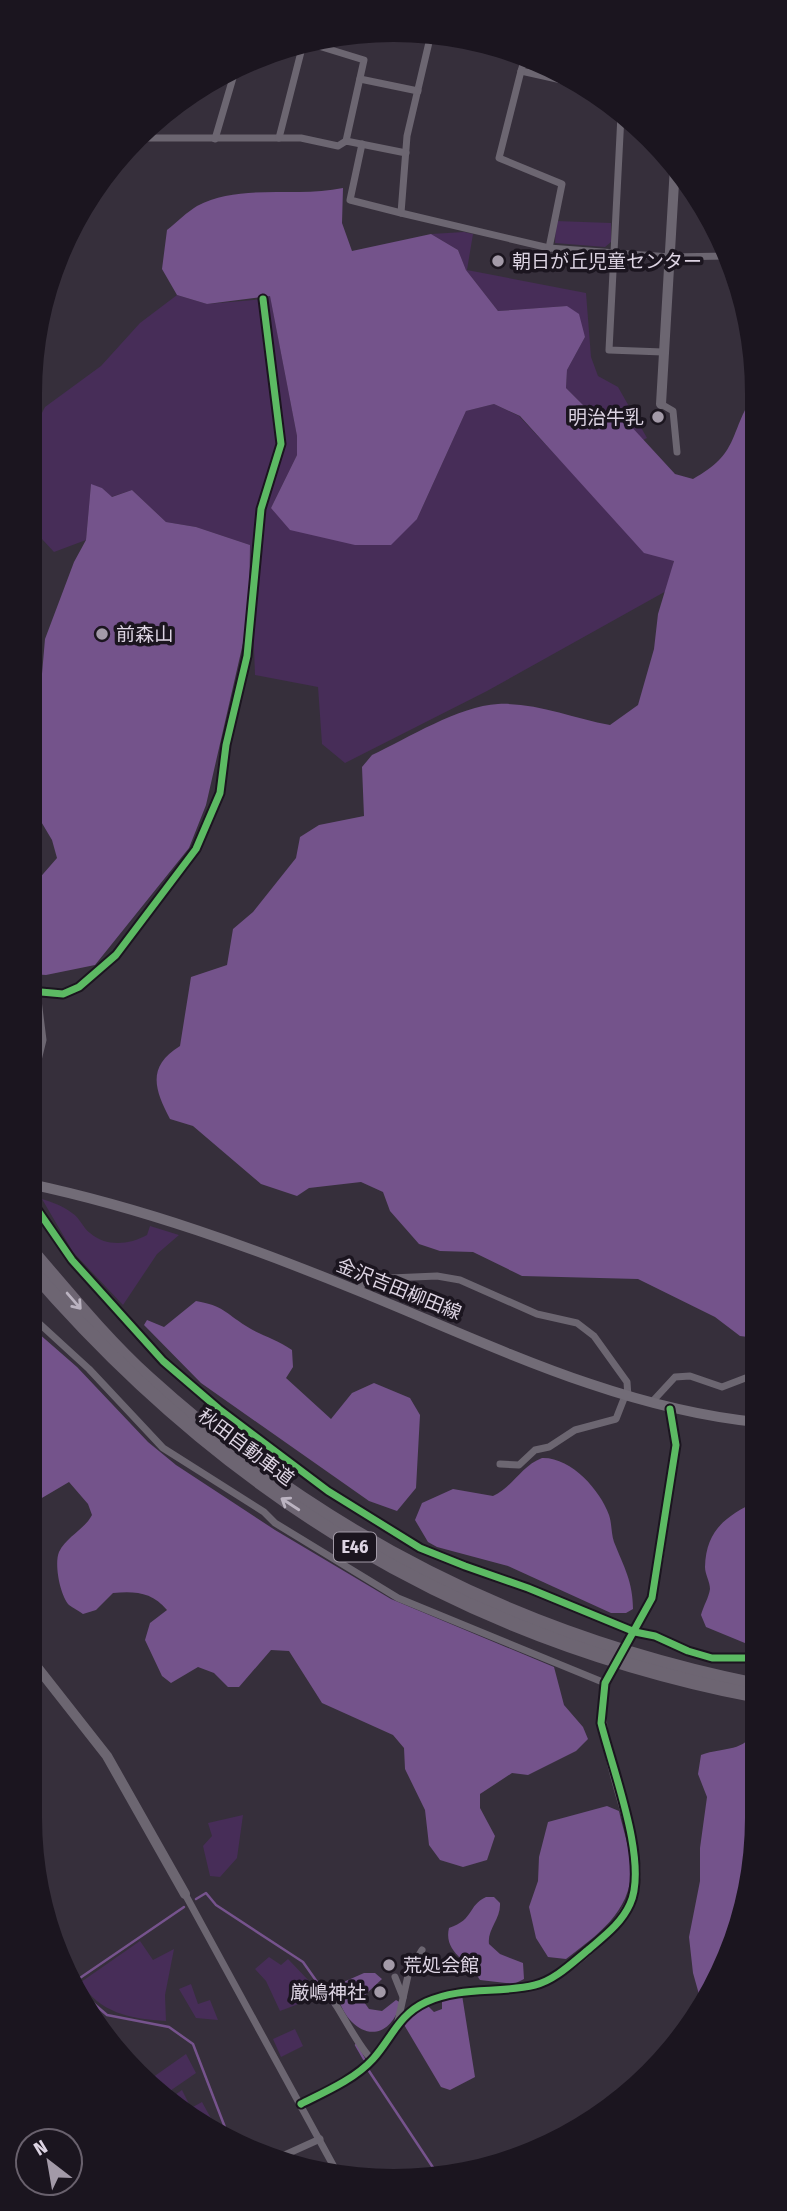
<svg xmlns="http://www.w3.org/2000/svg" width="787" height="2211" font-family="'Fira Sans Condensed','Noto Sans JP',sans-serif">
<style>
.green{fill:#472d58}
.forest{fill:#74538b}
.water{fill:#76538d}
.lines{fill:none;stroke-linecap:round;stroke-linejoin:round}
.stream{stroke:#76538d;stroke-width:2.5}
.minor-tunnel{stroke:#4f4854;stroke-width:7;stroke-dasharray:7 3.5;stroke-linecap:butt}
.minor{stroke:#6c6671;stroke-width:7}
.tertiary{stroke:#6c6671;stroke-width:10}
.secondary{stroke:#726c77;stroke-width:10}
.motorway{stroke:#6d6572;stroke-width:14}
.cycleway-casing{stroke:#1b151f;stroke-width:11}
.cycleway{stroke:#5cba63;stroke-width:7}
.oneway{stroke:#bbb3c1}
.poi-dot{fill:#a39aa8;stroke:#1b151f;stroke-width:2.5}
.labels{text-anchor:middle;dominant-baseline:central;stroke-width:7;stroke-linejoin:round;paint-order:stroke}
.shield{fill:#1b151f;stroke:#a39ba8;stroke-width:2}
.shield-label{font-size:18px;font-weight:bold;fill:#ddd4e3}
.poi-label{font-size:19px;fill:#ddd4e3;stroke:#1b151f;text-anchor:start}
.street-label{font-size:19px;fill:#ddd4e3;stroke:#1b151f}
</style>
<rect width="100%" height="100%" fill="#362f3b"/>
<g class="green">
<path d="M556,221L611,223V242L605,247L555,243Z"/>
<path d="M464,232L473,234L467,270L586,293L591,357L598,376L618,387L647,438L643,440L617,411H589L566,388L567,370L585,337L567,306L498,311L466,270L458,250L431,234Z"/>
<path d="M177,295L207,304L263,299L270,295L297,436V455L271,508L417,519L466,411L494,404L519,416L561,461L674,560L668,590L487,691L345,763L322,744L318,687L255,675L250,545L196,527L166,522L132,490L111,497L102,488L91,485L86,540L54,552L30,526V436L45,407L101,366L140,323Z"/>
<path d="M42,1199C52,1202 63,1206 72,1213C80,1218 83,1228 90,1233C106,1247 129,1245 147,1235L150,1226L179,1235L157,1254L123,1305L73,1252Z"/>
<path d="M243,1815L237,1858L220,1877L210,1876L203,1846L212,1836L208,1823Z"/>
<path d="M140,1941L153,1960L174,1949L165,1995L166,2021C131,2019 99,2013 81,1982Z"/>
<path d="M269,1957L281,1965L288,1959L311,1983L302,1989L309,2000L280,2011L266,1981L255,1969Z"/>
<path d="M191,1984L198,2004L210,2000L218,2020L196,2018L179,1989Z"/>
<path d="M295,2029L303,2046L281,2057L273,2039Z"/>
<path d="M186,2054L196,2073L167,2093L149,2080Z"/>
<path d="M182,2090L191,2108L202,2102L213,2122L208,2125L172,2097Z"/>
</g>
<g class="forest">
<path d="M343,188L342,223L352,251L431,234L458,250L466,270L498,311L567,306L579,314L585,337L567,370L566,388L589,411H617L675,474L693,479C740,453 728,435 754,394L756,1181L751,1189L756,1201V1338L740,1336L715,1317L638,1279L522,1276L473,1252L440,1251L419,1244L390,1211L383,1192L361,1182L309,1188L297,1196L261,1184L193,1126L170,1119C154,1089 147,1066 180,1046L191,977L227,965L233,929L253,912L296,858L300,837L319,825L364,816L362,767L372,755C408,738 459,706 498,704C535,702 573,718 610,725L638,705L654,649L658,614L674,561L644,553L520,416L494,404L466,411L417,519L391,545H355L290,530L271,508L297,455V436L270,296L207,304L177,295L162,269L167,230C177,222 187,212 197,206C240,183 296,198 343,188Z"/>
<path d="M91,484L102,488L112,497L132,490L166,522L196,527L250,545L249,617L206,805L189,848L95,965L46,975L30,974V889L57,858L52,840L30,803V705L40,697L45,639L74,562L86,540Z"/>
<path d="M196,1301C224,1306 224,1312 246,1326C261,1336 277,1339 292,1350L293,1367L286,1378L331,1419L352,1393L374,1383L410,1398L420,1415L416,1488L397,1511L369,1501L201,1383L144,1325L147,1320L164,1327Z"/>
<path d="M30,1326L77,1367L148,1442L176,1465L275,1530L391,1599L554,1667L564,1705L583,1727L588,1739L576,1751L528,1775L512,1773L480,1794V1808L495,1836L487,1860L463,1867L440,1860L429,1845L425,1810L405,1769L404,1748L393,1735L322,1703L289,1651L271,1650L239,1687H228L214,1673L198,1667L171,1683L162,1676L145,1640L150,1623L167,1610C152,1592 135,1591 113,1593L96,1610L83,1614C79,1611 73,1608 69,1605C60,1595 54,1564 59,1552C67,1536 84,1530 92,1515L88,1504L69,1482L30,1505Z"/>
<path d="M542,1458C571,1457 600,1490 609,1515C612,1524 611,1533 614,1542C624,1567 633,1582 633,1609L626,1613H611L508,1566L437,1547L428,1542L415,1520L422,1503L453,1489L493,1496C513,1487 521,1466 542,1458Z"/>
<path d="M757,1501V1648L706,1627L701,1615C703,1607 709,1597 710,1589C710,1582 705,1574 705,1567C706,1530 726,1516 757,1501Z"/>
<path d="M757,1727V1818L745,1911L702,2005L693,1973L689,1937L700,1881V1848L707,1797L698,1774L701,1755C725,1746 744,1754 757,1727Z"/>
<path d="M607,1806L619,1811C623,1830 631,1851 631,1870C631,1912 596,1936 566,1959L548,1957L536,1938L529,1907L538,1881L539,1857L548,1822Z"/>
<path d="M486,1897H494L500,1903C501,1919 487,1929 489,1944L500,1954L523,1963L524,1979L514,1984L480,1980C470,1961 443,1953 449,1928C475,1919 467,1906 486,1897Z"/>
<path d="M364,1973H375L382,1979L366,1994L364,2002L369,2009L382,2011L396,2000L401,2003C386,2050 348,2034 337,1995L339,1984Z"/>
</g>
<path class="water" d="M462,1995L475,2077L450,2090L441,2087L403,2023L415,2012L428,2006L434,2012L442,2009V2001Z"/>
<g class="lines">
<g class="stream">
<path d="M196,1899L206,1893L216,1905L303,1962L334,2006"/>
<path d="M58,1957L65,1968"/>
<path d="M72,1978L86,1997L107,2015L169,2027L193,2044L231,2143"/>
<path d="M74,1982L184,1907"/>
<path d="M356,2045L364,2059"/>
<path d="M369,2071L436,2172"/>
</g>
<path class="minor-tunnel" d="M605,1683L635,1632"/>
<g class="minor">
<path d="M430,38L407,136L401,213L549,248L670,257L727,256"/>
<path d="M467,41L481,42"/>
<path d="M312,44L364,60L346,141"/>
<path d="M525,58L521,71L584,85"/>
<path d="M521,71L499,158L562,184L549,248"/>
<path d="M360,79L418,91"/>
<path d="M621,115L609,350L663,352"/>
<path d="M144,138H301L338,146L346,141L406,153"/>
<path d="M279,138L302,48"/>
<path d="M215,139L235,71"/>
<path d="M362,144L350,200L401,213"/>
<path d="M661,404L673,411L677,452"/>
<path d="M30,991L63,994L79,987L116,955L196,849L220,793L226,745L247,656L261,509L281,444L263,299"/>
<path d="M30,1093L43,1040L37,992"/>
<path d="M30,1199L72,1260L163,1361L219,1409L328,1491L420,1548L465,1566L528,1588L635,1632L655,1636L688,1651L712,1658H757"/>
<path d="M358,1290L367,1279L437,1276L460,1280L537,1314L577,1323L594,1336L627,1382L628,1397"/>
<path d="M30,1315L89,1369L163,1448L264,1512L275,1523L398,1598L605,1683C597,1732 614,1776 627,1823C631,1840 638,1858 637,1876C635,1916 573,1974 537,1985C497,1997 455,1984 417,2006C395,2019 389,2041 373,2059C356,2079 325,2092 301,2104"/>
<path d="M651,1403L675,1377L690,1376L722,1387L756,1374"/>
<path d="M500,1464L519,1465L535,1450L549,1447L575,1430L616,1419L625,1396"/>
<path d="M635,1632L652,1598L660,1558L676,1445L670,1409"/>
<path d="M185,1894L339,2176"/>
<path d="M395,1977L403,1997"/>
<path d="M332,1999C342,2013 362,2053 373,2060"/>
<path d="M398,2021L409,1971L422,1950"/>
<path d="M278,2158L320,2139"/>
</g>
<g class="tertiary">
<path d="M661,404L675,166"/>
<path d="M30,1658L107,1756L185,1894"/>
</g>
<path class="secondary" d="M30,1184C143,1208 254,1248 361,1292C489,1344 617,1408 756,1422"/>
<g class="motorway">
<path d="M30,1249C68,1293 105,1339 148,1378C322,1536 527,1639 757,1685"/>
<path d="M30,1268C225,1495 462,1639 757,1696"/>
</g>
<g class="cycleway-casing">
<g id="cycleway">
<path d="M30,991L63,994L79,987L116,955L196,849L220,793L226,745L247,656L261,509L281,444L263,299"/>
<path d="M30,1199L72,1260L163,1361L219,1409L328,1491L420,1548L465,1566L528,1588L635,1632L655,1636L688,1651L712,1658H757"/>
<path d="M301,2104C325,2092 355,2079 373,2059C392,2038 398,2015 426,2002C461,1986 499,1994 535,1985C555,1980 572,1963 588,1950C604,1936 621,1924 630,1904C649,1863 612,1768 601,1723L605,1683L652,1598L676,1445L670,1409"/>
</g>
</g>
<use href="#cycleway" class="cycleway"/>
</g>
<defs><path id="oneway-shaft" d="M-6 0H5M1.5-3L5.5 0L1.5 3" fill="none" stroke-width="1.6" stroke-linecap="round" stroke-linejoin="round" transform="scale(1.75)"/></defs>
<g class="oneway">
<use href="#oneway-shaft" transform="translate(74 1301) rotate(49)"/>
<use href="#oneway-shaft" transform="translate(290 1504) rotate(-147)"/>
</g>
<g class="poi-dot">
<circle cx="498" cy="261" r="7"/>
<circle cx="658" cy="417" r="7"/>
<circle cx="102" cy="634" r="7"/>
<circle cx="389" cy="1965" r="7"/>
<circle cx="380" cy="1992" r="7"/>
</g>
<g class="labels">
<rect class="shield" x="334" y="1532.5" width="42" height="29" rx="5"/>
<g class="shield-label">
<text x="355" y="1547">E46</text>
</g>
<g class="poi-label">
<text x="512" y="261">朝日が丘児童センター</text>
<text x="644" y="417" text-anchor="end">明治牛乳</text>
<text x="116" y="634">前森山</text>
<text x="403" y="1965">荒処会館</text>
<text x="366" y="1992" text-anchor="end">厳嶋神社</text>
</g>
<g class="street-label">
<text transform="translate(399 1289) rotate(22)">金沢吉田柳田線</text>
<text transform="translate(246 1447) rotate(37)">秋田自動車道</text>
</g>
</g>
<path d="M0 0H787V2211H0ZM393 42H394A351 351 0 0 1 745 393V1818A351 351 0 0 1 394 2169H393A351 351 0 0 1 42 1818V393A351 351 0 0 1 393 42Z" fill="#1b151f" fill-rule="evenodd"/>
<g transform="translate(49 2162) rotate(329)"><circle r="33" fill="#1b151f" stroke="#69616d" stroke-width="2"/>
<path d="M0-5L12 26L0 18L-12 26Z" fill="#a39aa8"/>
<text y="-10" font-size="19" font-weight="bold" text-anchor="middle" fill="#ddd4e3">N</text>
</g>
</svg>
